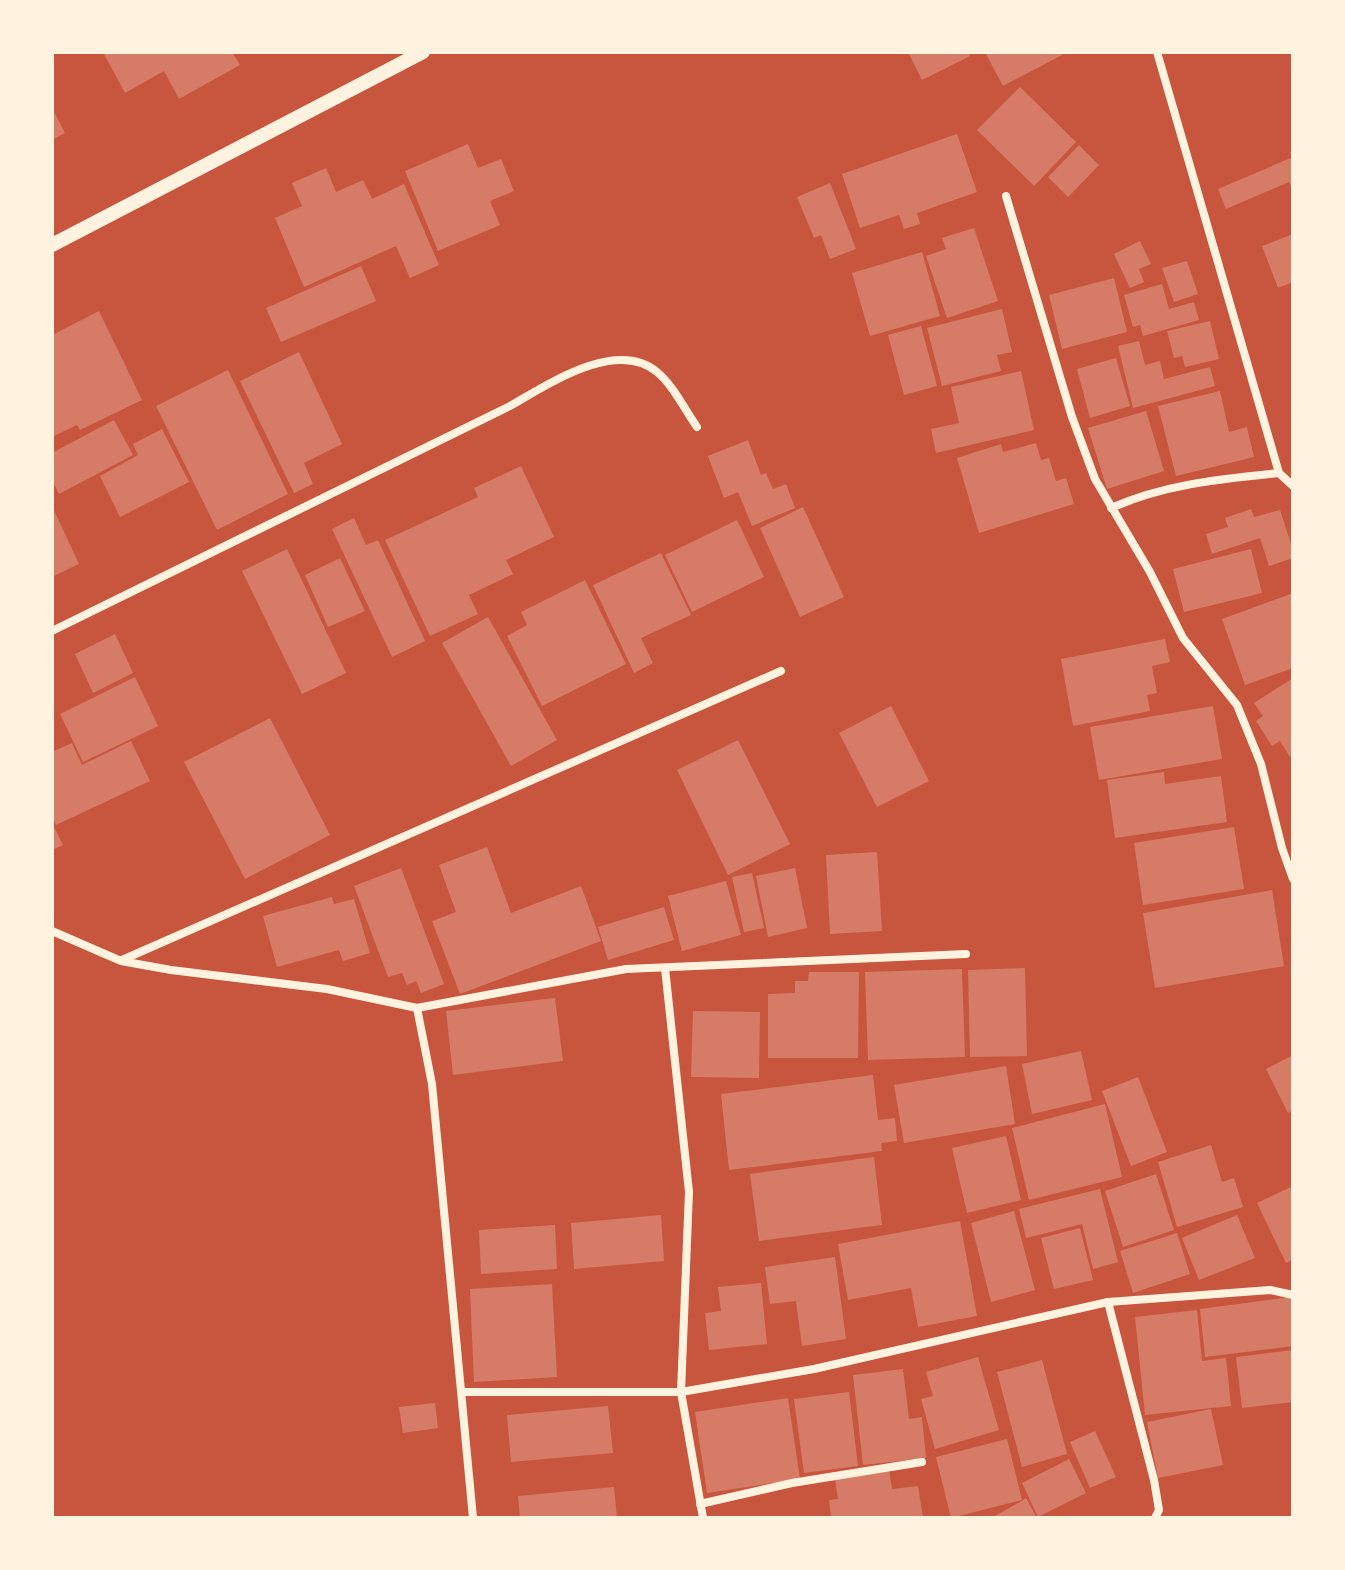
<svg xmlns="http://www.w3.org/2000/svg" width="1345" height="1570" font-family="Mulish,sans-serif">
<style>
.building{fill:#d67c66}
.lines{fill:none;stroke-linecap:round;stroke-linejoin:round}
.minor{stroke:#fff3e0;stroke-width:8}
.tertiary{stroke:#fff3e0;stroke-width:14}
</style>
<rect width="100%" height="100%" fill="#c8553d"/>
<g class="building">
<path d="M103,52H232L240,65L179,99L164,71L125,93Z"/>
<path d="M908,52H968L970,56L922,80Z"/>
<path d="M991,52H1061L1062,55L1003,86L986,54Z"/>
<path d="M1020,87L1076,142L1034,186L977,130Z"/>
<path d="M52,108L65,133L52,140Z"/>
<path d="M957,134L977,192L917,213L920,224L904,229L899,215L860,228L842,174Z"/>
<path d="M468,144L478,168L501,159L514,191L490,201L500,225L438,251L405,171Z"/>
<path d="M1079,145L1099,165L1068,197L1048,177Z"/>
<path d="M1293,157V192L1289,182L1226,209L1218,189Z"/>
<path d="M326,168L336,192L363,180L372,199L404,184L439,265L410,278L396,246L304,287L275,218L302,206L292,183Z"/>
<path d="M830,183L856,249L830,259L821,235L814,238L797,197Z"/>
<path d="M974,228L998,301L947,318L926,256L946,249L942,238Z"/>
<path d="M1293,234V282L1278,288L1262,246Z"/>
<path d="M1140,241L1151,264L1139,269L1144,282L1130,288L1114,254Z"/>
<path d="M922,252L940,316L870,336L852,273Z"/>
<path d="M1187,261L1198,294L1174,302L1162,268Z"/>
<path d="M361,266L376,301L281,342L266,308Z"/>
<path d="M1114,278L1127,332L1062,349L1049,295Z"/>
<path d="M1162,284L1169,309L1194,302L1199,320L1143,336L1140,325L1133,327L1124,295Z"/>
<path d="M1002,309L1012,352L997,355L1001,371L942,386L927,328Z"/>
<path d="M99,311L142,400L80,430L77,425L52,437V335Z"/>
<path d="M1210,321L1219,359L1185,367L1182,356L1174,358L1167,331Z"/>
<path d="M921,326L937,386L904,395L888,335Z"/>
<path d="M1139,341L1145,365L1160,361L1164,379L1210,367L1215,386L1133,408L1118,346Z"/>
<path d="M299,352L342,444L304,463L313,484L294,493L240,381Z"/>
<path d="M1116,358L1130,406L1090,418L1077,369Z"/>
<path d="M228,370L288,494L217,530L156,406Z"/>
<path d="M1021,371L1034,430L936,453L931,429L959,423L951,387Z"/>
<path d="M1220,391L1229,432L1247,427L1254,457L1176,476L1158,406Z"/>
<path d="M1146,411L1164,471L1107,489L1088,428Z"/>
<path d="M114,420L133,455L59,494L52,480V453Z"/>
<path d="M162,429L189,482L120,517L100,476L138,455L133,444Z"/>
<path d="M748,440L761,475L766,473L773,489L786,484L795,508L752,526L738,492L724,498L708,456Z"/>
<path d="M1036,443L1041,460L1049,458L1056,481L1066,478L1074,504L979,533L957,458L1001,444L1003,452Z"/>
<path d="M521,466L554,537L506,560L513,574L469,595L478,614L430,636L385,540L478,497L474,488Z"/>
<path d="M52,506L79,564L52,577Z"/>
<path d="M803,507L844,597L800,617L760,528Z"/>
<path d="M1251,509L1254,517L1280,510L1293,550V558L1269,566L1260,538L1212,554L1206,534L1228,527L1225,518Z"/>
<path d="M354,518L366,545L378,540L425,641L392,657L332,529Z"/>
<path d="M737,520L764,577L692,612L665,555Z"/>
<path d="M287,549L346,673L302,694L242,571Z"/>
<path d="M1251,549L1262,593L1184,612L1173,569Z"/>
<path d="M661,553L691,615L641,638L653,663L634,673L593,585Z"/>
<path d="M340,558L365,611L328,627L305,575Z"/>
<path d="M585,580L626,664L542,706L507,636L527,625L521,612Z"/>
<path d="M1293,593V668L1245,685L1222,619Z"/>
<path d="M488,617L557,740L511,766L442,643Z"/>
<path d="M115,634L133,673L93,693L75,654Z"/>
<path d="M1165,639L1170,662L1152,666L1157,693L1147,695L1150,711L1073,726L1061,659Z"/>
<path d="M135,677L158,726L83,762L60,714Z"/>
<path d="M1293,678V755L1290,757L1280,741L1272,746L1256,721L1263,716L1254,703Z"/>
<path d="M891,706L929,781L877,807L839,733Z"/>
<path d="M1213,706L1222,759L1099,780L1090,727Z"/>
<path d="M270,718L330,835L245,879L184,762Z"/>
<path d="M738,740L790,844L728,875L677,770Z"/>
<path d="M131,741L150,781L56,825L52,817V752L72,743L82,765Z"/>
<path d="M1164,772L1165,784L1221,776L1227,822L1115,838L1107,780Z"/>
<path d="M52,823L63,845L52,850Z"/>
<path d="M1234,827L1244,889L1143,905L1134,843Z"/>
<path d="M487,847L511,913L581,886L601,941L460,994L432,921L456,912L439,865Z"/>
<path d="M877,852L882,931L830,934L826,855Z"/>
<path d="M401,868L444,984L421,993L416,981L407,985L402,973L388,977L354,886Z"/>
<path d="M795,868L807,928L768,937L756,876Z"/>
<path d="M752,873L764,928L744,932L732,877Z"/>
<path d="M726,881L741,935L682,951L668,896Z"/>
<path d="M1272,890L1284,966L1155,988L1143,913Z"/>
<path d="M332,897L334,904L354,899L370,953L343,961L339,950L277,967L263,916Z"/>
<path d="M664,907L674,940L608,960L598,927Z"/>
<path d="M1025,968L1027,1056L970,1057L968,970Z"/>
<path d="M962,969L965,1057L868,1060L865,972Z"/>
<path d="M809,972H859L858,1058H768V994L795,993V981H808Z"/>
<path d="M555,998L563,1061L453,1075L446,1011Z"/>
<path d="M693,1011L760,1012L759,1078L691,1077Z"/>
<path d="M1081,1051L1092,1100L1032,1114L1022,1064Z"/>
<path d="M1293,1055V1110L1288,1113L1266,1069Z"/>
<path d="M1006,1066L1015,1124L904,1143L894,1085Z"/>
<path d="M873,1075L878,1120L895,1118L897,1141L881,1143L882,1151L729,1170L721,1094Z"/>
<path d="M1138,1077L1167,1152L1131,1166L1102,1091Z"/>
<path d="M1105,1104L1122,1177L1029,1200L1012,1128Z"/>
<path d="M1006,1136L1021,1200L967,1213L952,1148Z"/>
<path d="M1211,1145L1222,1182L1234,1178L1243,1207L1177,1227L1158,1162Z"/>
<path d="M874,1157L882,1225L759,1241L750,1174Z"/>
<path d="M1156,1174L1174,1230L1123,1247L1105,1191Z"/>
<path d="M1293,1186V1259L1286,1263L1257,1203Z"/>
<path d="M1100,1189L1118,1262L1093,1269L1082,1224L1026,1238L1019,1209Z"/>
<path d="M1014,1211L1035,1290L991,1302L971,1223Z"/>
<path d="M661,1215L664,1261L574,1269L571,1223Z"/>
<path d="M1237,1215L1255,1258L1199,1280L1182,1238Z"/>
<path d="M960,1221L977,1316L918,1327L911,1288L848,1300L838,1244Z"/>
<path d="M555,1225L557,1269L481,1274L479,1230Z"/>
<path d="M1080,1228L1093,1280L1054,1289L1041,1238Z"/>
<path d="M1177,1233L1190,1274L1133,1293L1120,1251Z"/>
<path d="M835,1257L846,1339L802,1346L796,1301L770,1304L765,1267Z"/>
<path d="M761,1283L767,1344L709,1350L705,1313L721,1311L718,1287Z"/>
<path d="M552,1284L557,1377L474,1382L470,1289Z"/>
<path d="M1291,1297L1293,1346L1205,1357L1200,1309Z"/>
<path d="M1197,1310L1202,1361L1226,1358L1231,1406L1145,1415L1135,1317Z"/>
<path d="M1293,1350V1402L1242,1408L1236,1357Z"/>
<path d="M978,1357L999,1430L935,1449L921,1399L933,1396L926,1372Z"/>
<path d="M1042,1360L1067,1454L1022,1467L997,1372Z"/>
<path d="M903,1369L909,1419L922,1417L926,1458L863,1465L853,1375Z"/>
<path d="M849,1392L858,1466L804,1473L794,1399Z"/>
<path d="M788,1398L800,1479L707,1493L695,1412Z"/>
<path d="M435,1403L438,1428L403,1433L399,1407Z"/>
<path d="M608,1406L613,1453L511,1462L507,1415Z"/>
<path d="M1211,1409L1223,1465L1158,1478L1147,1422Z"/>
<path d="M1095,1431L1116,1477L1090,1488L1070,1442Z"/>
<path d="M1007,1439L1022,1500L951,1518L936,1457Z"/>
<path d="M1069,1459L1086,1493L1038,1517L1022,1483Z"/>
<path d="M889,1470L892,1489L918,1486L923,1518H831L829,1500L838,1499L835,1479Z"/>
<path d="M614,1487L617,1518H520L518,1496Z"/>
<path d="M1026,1498L1037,1518H991L1020,1502Z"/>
</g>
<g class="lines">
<g class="minor">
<path d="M1157,52L1279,473"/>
<path d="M1006,196L1072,417L1095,479L1150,572L1183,638L1237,705L1261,764L1282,848L1293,879"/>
<path d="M1111,508C1165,484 1221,479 1279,473L1293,486"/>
<path d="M52,631L510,406C547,385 616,338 657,372C673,385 685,410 697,427"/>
<path d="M52,931L121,961L171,970L327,989L417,1008L432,1084L473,1518"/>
<path d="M122,960L781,671"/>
<path d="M665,968L689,1192L681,1392L703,1518"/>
<path d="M417,1008L626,969L966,954"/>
<path d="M1108,1302L1154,1480L1159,1510L1155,1518"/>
<path d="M462,1392H681L814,1369L1108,1302L1270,1290L1293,1295"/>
<path d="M700,1504L792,1483L922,1462"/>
</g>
<path class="tertiary" d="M52,245L423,52"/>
</g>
<rect width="1345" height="1570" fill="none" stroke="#fff3e0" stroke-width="108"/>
</svg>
